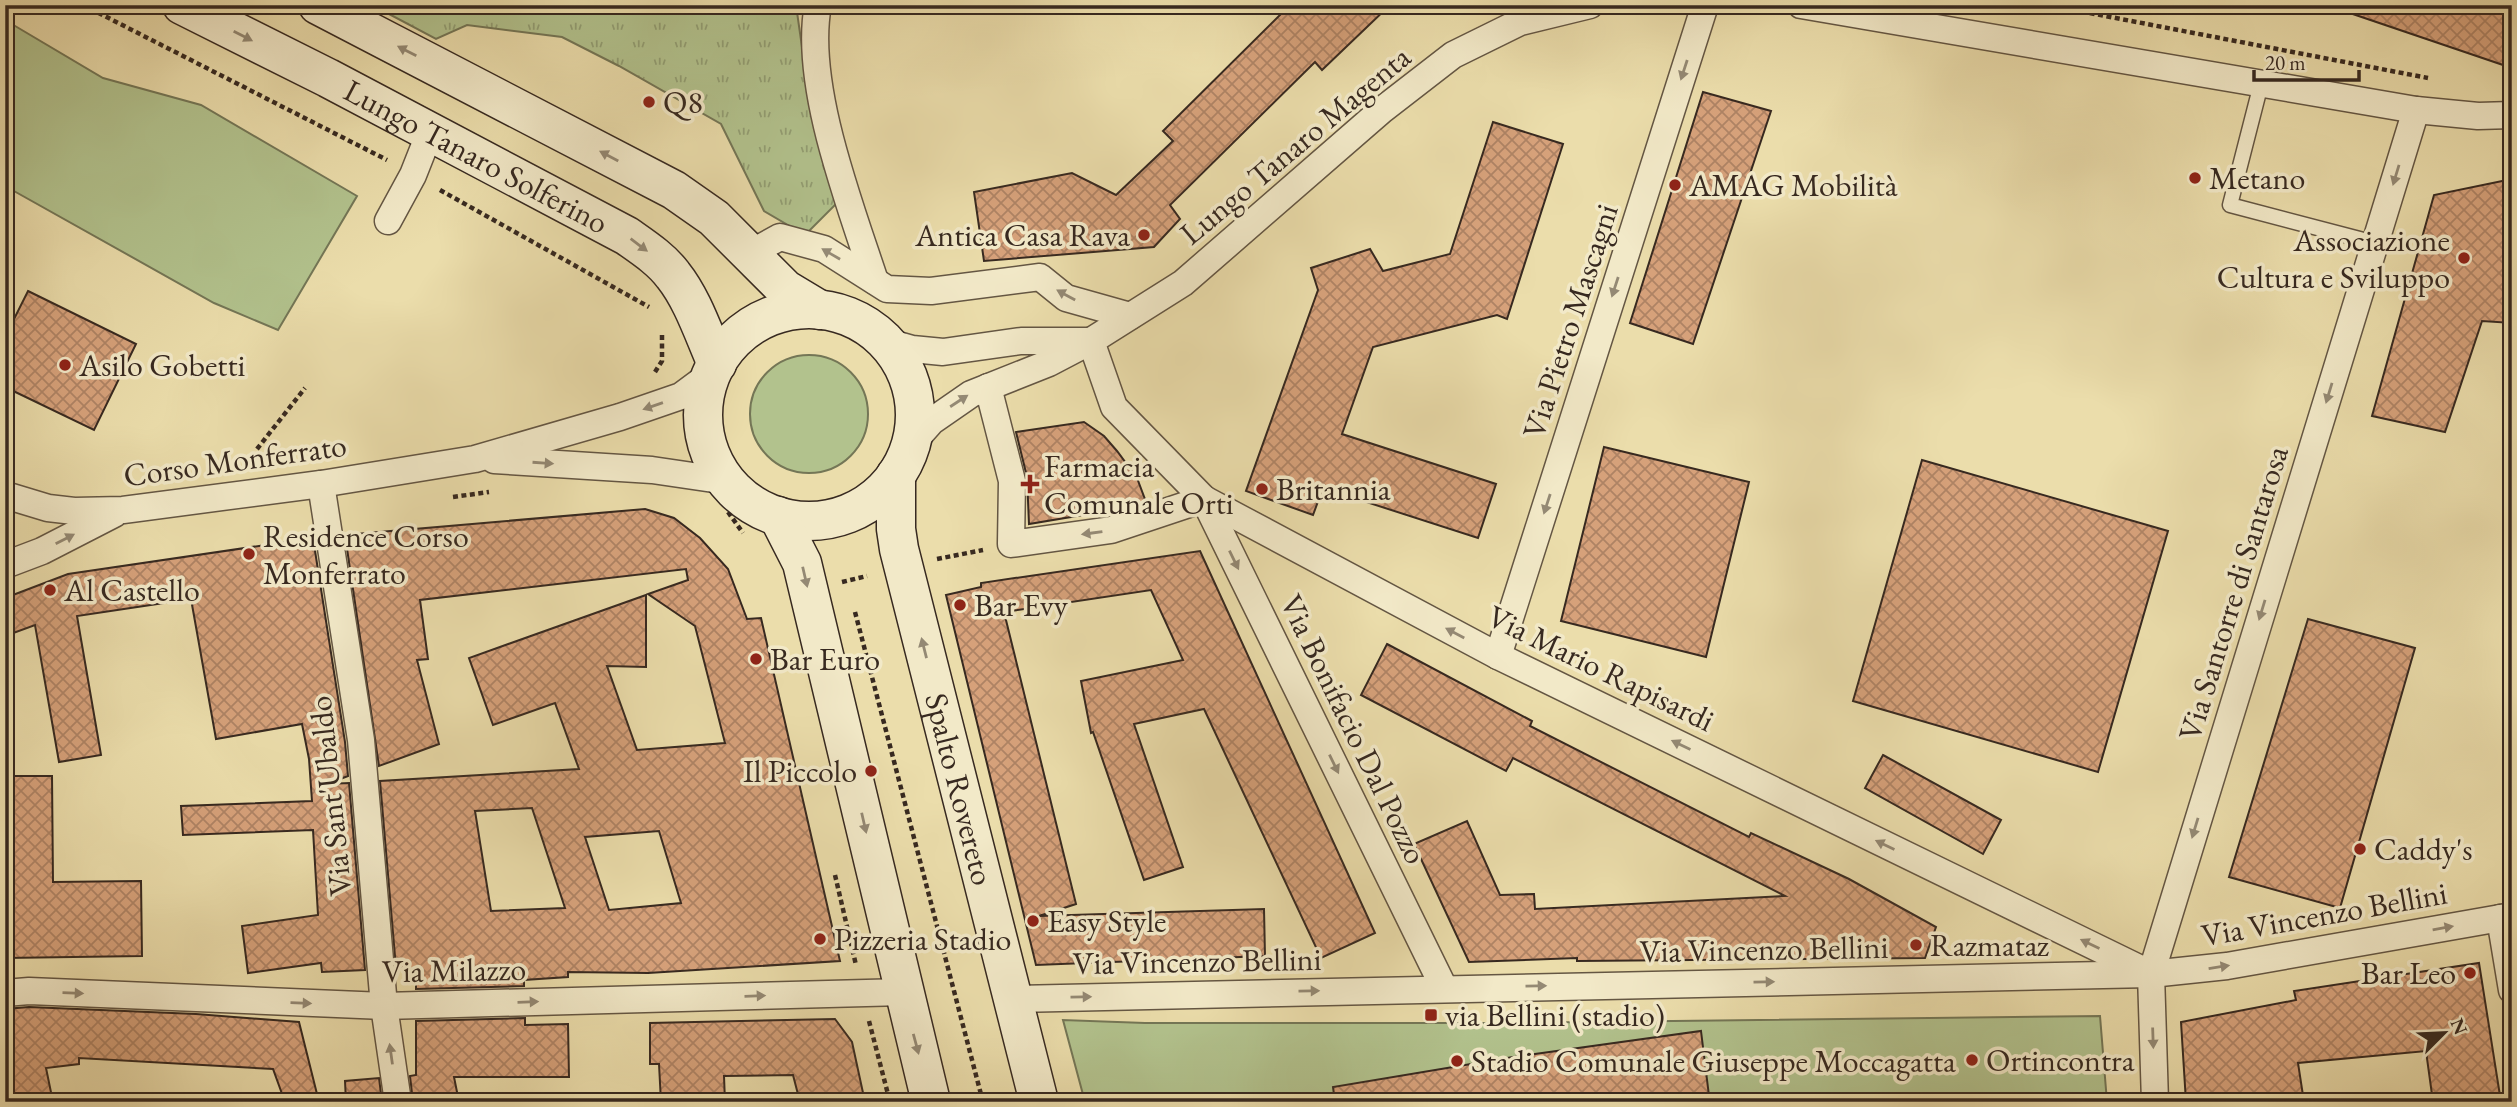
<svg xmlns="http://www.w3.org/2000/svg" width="2517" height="1107" font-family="'EB Garamond',serif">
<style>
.green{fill:#b2c28d;stroke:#747656;stroke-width:2}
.park{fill:url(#park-tufts);stroke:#747656;stroke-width:2}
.building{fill:url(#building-cross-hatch);stroke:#372920;stroke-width:2;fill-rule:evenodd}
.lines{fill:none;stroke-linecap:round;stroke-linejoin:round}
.service-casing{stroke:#645643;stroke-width:17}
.minor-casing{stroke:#645643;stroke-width:29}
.secondary-casing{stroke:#372920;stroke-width:41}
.path{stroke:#372920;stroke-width:4.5;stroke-dasharray:5 3.5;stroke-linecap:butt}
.service{stroke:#f2e9c8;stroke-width:14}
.minor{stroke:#f2e9c8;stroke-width:26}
.secondary{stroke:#f2e9c8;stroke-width:38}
.oneway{fill:#948974}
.poi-dot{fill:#8f2418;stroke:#f2e9c8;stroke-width:2.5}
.labels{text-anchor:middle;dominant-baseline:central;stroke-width:7;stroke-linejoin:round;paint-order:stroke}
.poi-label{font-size:32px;fill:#372920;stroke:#f2e9c8;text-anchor:start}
.street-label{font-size:32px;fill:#372920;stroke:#f2e9c8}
</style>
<defs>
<pattern id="park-tufts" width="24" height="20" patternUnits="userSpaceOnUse" patternTransform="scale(1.75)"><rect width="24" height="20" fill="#b2c28d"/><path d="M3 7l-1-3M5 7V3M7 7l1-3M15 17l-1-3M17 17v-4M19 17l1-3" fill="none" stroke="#929e73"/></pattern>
<pattern id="building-cross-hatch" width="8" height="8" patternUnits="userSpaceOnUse" patternTransform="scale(1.75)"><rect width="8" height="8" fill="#d6a17a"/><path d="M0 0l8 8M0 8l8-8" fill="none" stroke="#ae8364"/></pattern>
</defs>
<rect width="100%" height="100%" fill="#ebddab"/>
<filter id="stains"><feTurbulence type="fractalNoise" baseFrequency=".00286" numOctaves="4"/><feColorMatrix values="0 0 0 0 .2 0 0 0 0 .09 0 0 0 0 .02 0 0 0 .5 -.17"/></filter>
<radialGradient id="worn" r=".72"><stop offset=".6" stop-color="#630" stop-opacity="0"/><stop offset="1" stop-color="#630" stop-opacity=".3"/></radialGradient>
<g class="green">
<path d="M5,20L103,78L201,105L357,196L278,330L214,303L5,186Z"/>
<circle cx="809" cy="414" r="59"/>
<path d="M2100,1016L2107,1102H1085L1063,1020L1145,1023H1510Z"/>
</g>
<path class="park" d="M372,5H796L805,68L837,203L805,235L764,211L721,124L619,66L562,37L467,25L436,39Z"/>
<g class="building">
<path d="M1290,5H1390L1322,70L1315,62L1170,205L1180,219L1154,247L984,261L974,192L1072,173L1116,195L1173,141L1163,131Z"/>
<path d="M2342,5H2474L2512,17V68L2341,10Z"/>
<path d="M1703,92L1771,111L1693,344L1630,323Z"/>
<path d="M1493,122L1563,144L1507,319L1497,315L1373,347L1342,434L1496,484L1478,538L1323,488L1313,515L1246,491L1318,290L1311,268L1370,249L1383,271L1450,254Z"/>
<path d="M2512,179V323L2482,321L2445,432L2372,416L2434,195Z"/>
<path d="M28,291L136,344L94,430L5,387V337Z"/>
<path d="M1084,422L1104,436L1117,451L1137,478L1146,502L1131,507L1029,524L1027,477L1016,432Z"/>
<path d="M1604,447L1749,482L1706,657L1561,621Z"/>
<path d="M1922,460L2168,531L2098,772L1853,701Z"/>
<path d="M645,509L674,518L700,538L728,569L747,619L761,618L840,961L648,973L568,972V977L524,980V986L416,989V972H407V967L396,968L380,781L579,769L555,703L493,725L469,658L646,595V667L607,666L637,750L725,743L695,626L648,594L688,580L686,569L420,600L428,659L417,660L439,744L379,766L345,535ZM532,808L565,908L491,911L475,811ZM659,831L681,903L609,910L585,837Z"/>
<path d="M313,538L345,742L348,776L327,784L349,783L365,970L322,972L321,963L248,973L242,926L318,915L313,830L183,835L181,806L312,801L309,759L302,724L216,739L191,599L77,616L101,755L59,762L35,625L5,636V598L68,574Z"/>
<path d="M1200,551L1375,933L1321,958L1204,709L1134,724L1183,867L1144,880L1093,732L1091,733L1081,681L1183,660L1151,590L1004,612L1076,904L1039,916L1264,909L1265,956L1036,965L946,595L981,587V583Z"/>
<path d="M2308,619L2415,648L2340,908L2229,877Z"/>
<path d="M1387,644L1532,721L1530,726L1749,837L1751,833L1849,879L1936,927L1925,958L1577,961V958L1469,962L1414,844L1467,821L1500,895L1534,894L1535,909L1785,896L1513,758L1506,771L1361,695Z"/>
<path d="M1883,755L2001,820L1983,854L1865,788Z"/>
<path d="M5,776H52L53,882L141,881L142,956L5,958Z"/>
<path d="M2479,963L2501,1102H2433L2426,1051L2298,1063L2304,1102H2186L2181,1022L2296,1000L2294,991Z"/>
<path d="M29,1007L196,1014L299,1022L319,1102H285L273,1069L79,1058V1064L46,1068L53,1102H5V1009Z"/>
<path d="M525,1018V1025L568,1024L569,1077H454L459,1102H413L410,1076L416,1075V1021Z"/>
<path d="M835,1019L852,1042L865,1102H800L793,1075L724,1076L725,1102H661L659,1064H650V1023Z"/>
<path d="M1701,1031L1709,1096L1666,1102H1335L1333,1087L1513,1057Z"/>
<path d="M379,1078L382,1102H346L345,1081Z"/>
</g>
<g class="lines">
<g class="service-casing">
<path id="service" d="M2261,84L2230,205L2375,243"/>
</g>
<g class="minor-casing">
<g id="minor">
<path d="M818,5C803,84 850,205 875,281"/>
<path d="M1590,5L1520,22L1453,55L1382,110L1183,283L1091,341L1114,407L1204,499L1498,656L2151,974"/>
<path d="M1801,5L2416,110L2478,116L2512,115"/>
<path d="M388,221L413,175L430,132"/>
<path d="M749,254L780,237L824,249L887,289L931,291L1040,277L1066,298L1130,316"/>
<path d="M884,341L912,349L943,352L1021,341H1091L1049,363L971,394L932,421L909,447"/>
<path d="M988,387L1012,481L1011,544L1111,530L1204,499"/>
<path d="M494,460L652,470L727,481"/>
<path d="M321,484L361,740L384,1006L398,1102"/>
<path d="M5,495L48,508L74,511L123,510L321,484L475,459L620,417L681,396L712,373"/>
<path d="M1204,499L1444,988"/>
<path d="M5,565L42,551L114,514"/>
<path d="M1498,656L1705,5"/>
<path d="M2500,918L2512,990"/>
<path d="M5,993L29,991L384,1006L904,992"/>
<path d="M1013,999L2151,974L2227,966L2512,916"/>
<path d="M2155,1102L2151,974L2416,110"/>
</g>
</g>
<g class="secondary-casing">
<g id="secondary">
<path id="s1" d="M182,5L328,78L627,236C644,248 661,259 673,275C693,300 704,335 717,364"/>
<path d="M318,5L674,190L714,218L785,289L820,310"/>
<circle cx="809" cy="415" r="106"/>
<path id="s2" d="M896,475V529L899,549L1039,1102"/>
<path d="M778,516L802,563L931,1102"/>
</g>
</g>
<g class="path">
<path d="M83,5L387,160"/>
<path d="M2048,5L2428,78"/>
<path d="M440,190L649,307"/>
<path d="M655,372L662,361V334"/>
<path d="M257,449L305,388"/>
<path d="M453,497L489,492"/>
<path d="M728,512L743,533"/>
<path d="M937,559L983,550"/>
<path d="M842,582L867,576"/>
<path d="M855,612L983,1102"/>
<path d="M835,875L856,965"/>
<path d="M869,1021L890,1102"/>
</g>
<use href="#service" class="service"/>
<use href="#minor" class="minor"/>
<use href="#secondary" class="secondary"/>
</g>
<defs><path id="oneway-solid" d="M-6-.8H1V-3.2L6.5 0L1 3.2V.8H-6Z" transform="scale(1.75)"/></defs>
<g class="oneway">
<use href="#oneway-solid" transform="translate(243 36) rotate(27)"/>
<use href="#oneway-solid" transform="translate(407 51) rotate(-153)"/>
<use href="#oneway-solid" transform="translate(1684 70) rotate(108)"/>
<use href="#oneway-solid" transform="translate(609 156) rotate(-152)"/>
<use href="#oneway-solid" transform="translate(2396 175) rotate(107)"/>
<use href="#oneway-solid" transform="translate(639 245) rotate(37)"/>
<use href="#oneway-solid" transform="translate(831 254) rotate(-150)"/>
<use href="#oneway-solid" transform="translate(1615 287) rotate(108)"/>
<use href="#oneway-solid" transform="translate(1066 295) rotate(-151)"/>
<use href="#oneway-solid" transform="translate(2329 393) rotate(107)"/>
<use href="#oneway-solid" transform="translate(959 401) rotate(-33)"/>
<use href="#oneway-solid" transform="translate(653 406) rotate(161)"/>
<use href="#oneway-solid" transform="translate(543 463) rotate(4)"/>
<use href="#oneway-solid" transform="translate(1547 504) rotate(108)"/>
<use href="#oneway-solid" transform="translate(1092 533) rotate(172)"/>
<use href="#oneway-solid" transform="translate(65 539) rotate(-27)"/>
<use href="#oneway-solid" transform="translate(1234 560) rotate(64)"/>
<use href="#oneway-solid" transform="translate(805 577) rotate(77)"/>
<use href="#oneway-solid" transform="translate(2262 610) rotate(107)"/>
<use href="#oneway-solid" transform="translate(1455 633) rotate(-152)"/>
<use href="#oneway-solid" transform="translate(924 648) rotate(-104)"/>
<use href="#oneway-solid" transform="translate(1681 745) rotate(-154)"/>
<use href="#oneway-solid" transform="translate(1334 764) rotate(64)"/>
<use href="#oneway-solid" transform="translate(864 823) rotate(77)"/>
<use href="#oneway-solid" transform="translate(2195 828) rotate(107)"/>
<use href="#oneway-solid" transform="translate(1885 845) rotate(-154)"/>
<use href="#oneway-solid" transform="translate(2443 928) rotate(-10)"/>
<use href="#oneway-solid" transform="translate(2090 944) rotate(-154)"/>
<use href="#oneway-solid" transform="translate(2219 967) rotate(-9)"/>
<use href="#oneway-solid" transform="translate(1764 982) rotate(-1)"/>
<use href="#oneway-solid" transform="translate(1536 986) rotate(-1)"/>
<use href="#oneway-solid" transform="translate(1309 991) rotate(-1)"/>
<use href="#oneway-solid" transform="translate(73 993) rotate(2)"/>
<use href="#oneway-solid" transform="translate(755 996) rotate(-2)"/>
<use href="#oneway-solid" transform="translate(1081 997) rotate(-1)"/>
<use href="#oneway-solid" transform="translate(528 1002) rotate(-2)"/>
<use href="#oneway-solid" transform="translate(301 1003) rotate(2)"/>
<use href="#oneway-solid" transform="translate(2153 1038) rotate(88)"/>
<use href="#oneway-solid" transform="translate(916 1044) rotate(75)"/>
<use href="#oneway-solid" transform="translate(391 1054) rotate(-98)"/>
</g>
<g class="poi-dot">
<circle cx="649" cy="102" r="7"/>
<circle cx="2195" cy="178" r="7"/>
<circle cx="1675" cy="185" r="7"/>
<circle cx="1144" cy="235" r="7"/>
<circle cx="2464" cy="258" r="7"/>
<circle cx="65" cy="365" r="7"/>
<path d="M1026.5 473.5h7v7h7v7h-7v7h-7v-7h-7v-7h7z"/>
<circle cx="1262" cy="489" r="7"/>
<circle cx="249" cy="554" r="7"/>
<circle cx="50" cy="590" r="7"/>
<circle cx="960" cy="605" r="7"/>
<circle cx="756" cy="659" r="7"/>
<circle cx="871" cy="771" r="7"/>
<circle cx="2360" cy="849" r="7"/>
<circle cx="1033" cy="921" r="7"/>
<circle cx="820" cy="939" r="7"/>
<circle cx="1916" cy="945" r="7"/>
<circle cx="2470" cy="973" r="7"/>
<rect x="1424" y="1008" width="14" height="14" rx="3.5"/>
<circle cx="1972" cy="1060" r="7"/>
<circle cx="1457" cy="1061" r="7"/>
</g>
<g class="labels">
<g class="poi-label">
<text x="663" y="102">Q8</text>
<text x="2209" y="178">Metano</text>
<text x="1689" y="185">AMAG Mobilità</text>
<text x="1130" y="235" text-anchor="end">Antica Casa Rava</text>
<text x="2450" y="240" text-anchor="end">Associazione<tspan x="2450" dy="37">Cultura e Sviluppo</tspan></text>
<text x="79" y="365">Asilo Gobetti</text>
<text x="1044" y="466">Farmacia<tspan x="1044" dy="37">Comunale Orti</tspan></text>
<text x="1276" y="489">Britannia</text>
<text x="263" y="536">Residence Corso<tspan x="263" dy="37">Monferrato</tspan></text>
<text x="64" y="590">Al Castello</text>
<text x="974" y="605">Bar Evy</text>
<text x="770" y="659">Bar Euro</text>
<text x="857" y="771" text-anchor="end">Il Piccolo</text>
<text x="2374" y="849">Caddy's</text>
<text x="1047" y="921">Easy Style</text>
<text x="834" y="939">Pizzeria Stadio</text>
<text x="1930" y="945">Razmataz</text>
<text x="2456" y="973" text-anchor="end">Bar Leo</text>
<text x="1445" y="1015">via Bellini (stadio)</text>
<text x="1986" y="1060">Ortincontra</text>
<text x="1471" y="1061">Stadio Comunale Giuseppe Moccagatta</text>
</g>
<g class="street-label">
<text transform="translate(1295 145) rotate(-40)">Lungo Tanaro Magenta</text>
<text stroke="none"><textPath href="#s1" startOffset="331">Lungo Tanaro Solferino</textPath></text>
<text transform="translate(1570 321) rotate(-72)">Via Pietro Mascagni</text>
<text transform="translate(235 460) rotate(-8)">Corso Monferrato</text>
<text transform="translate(2233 593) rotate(-73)">Via Santorre di Santarosa</text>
<text transform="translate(1601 668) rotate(26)">Via Mario Rapisardi</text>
<text transform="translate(1354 729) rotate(64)">Via Bonifacio Dal Pozzo</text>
<text stroke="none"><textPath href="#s2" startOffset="322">Spalto Rovereto</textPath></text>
<text transform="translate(330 796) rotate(-96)">Via Sant'Ubaldo</text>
<text transform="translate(2324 914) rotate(-10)">Via Vincenzo Bellini</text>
<text transform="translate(1764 949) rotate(-1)">Via Vincenzo Bellini</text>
<text transform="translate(1197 961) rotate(-1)">Via Vincenzo Bellini</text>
<text transform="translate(454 970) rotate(-1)">Via Milazzo</text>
</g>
</g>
<rect width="2517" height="1107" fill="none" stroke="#ebddab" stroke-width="28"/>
<rect x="7" y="7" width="2503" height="1093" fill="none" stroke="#372920" stroke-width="3.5"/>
<rect x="14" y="14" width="2489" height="1079" fill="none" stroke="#372920" stroke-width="2"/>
<g transform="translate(2444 1033) rotate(66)" stroke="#f2e9c8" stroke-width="5" paint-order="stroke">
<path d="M0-5L12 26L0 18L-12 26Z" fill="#372920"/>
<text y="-10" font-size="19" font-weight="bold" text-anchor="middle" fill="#372920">N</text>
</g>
<path d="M2254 70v10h105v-10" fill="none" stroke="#372920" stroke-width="3.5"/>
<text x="2265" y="70" font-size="21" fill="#372920" stroke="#f2e9c8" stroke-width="5" paint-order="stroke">20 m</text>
<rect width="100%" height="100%" filter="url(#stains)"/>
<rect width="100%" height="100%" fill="url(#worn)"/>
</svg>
